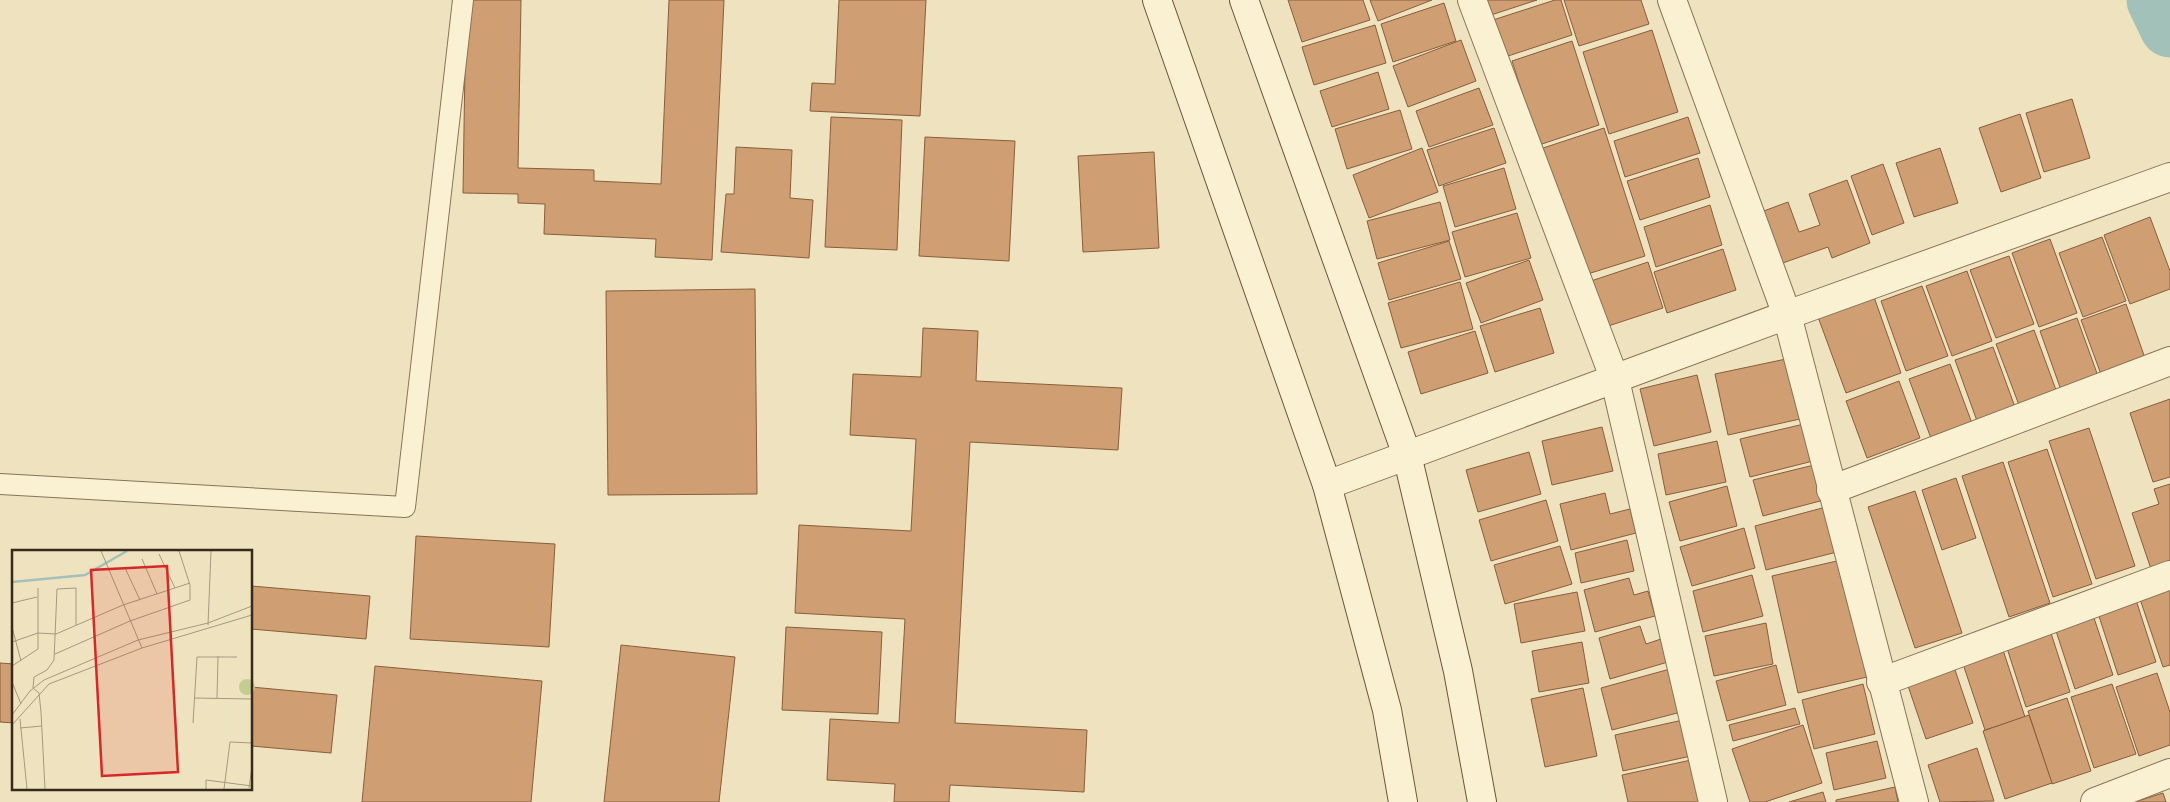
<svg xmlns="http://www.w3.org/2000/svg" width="2170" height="802" font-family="Spectral,serif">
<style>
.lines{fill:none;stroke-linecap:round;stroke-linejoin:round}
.river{stroke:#a2c1b9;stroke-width:61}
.building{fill:#cf9e73;stroke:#885e3c}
.service-casing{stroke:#887457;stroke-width:22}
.minor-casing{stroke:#887457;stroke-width:30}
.tertiary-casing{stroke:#887457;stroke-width:30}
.secondary-casing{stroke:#6a553a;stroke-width:30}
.service{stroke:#faf0d2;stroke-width:20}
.minor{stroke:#faf0d2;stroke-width:28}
.tertiary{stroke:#faf0d2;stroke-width:28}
.secondary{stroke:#faf0d2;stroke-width:28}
.inset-river{fill:none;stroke:#a2c1b9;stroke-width:2.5}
.inset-road{fill:none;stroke:#a5997e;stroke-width:1}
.view{fill:#d62828;fill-opacity:0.15;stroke:#d62828;stroke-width:2.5}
.inset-edge{fill:none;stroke:#372a1c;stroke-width:2.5}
</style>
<rect width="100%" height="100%" fill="#efe3bf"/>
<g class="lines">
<path class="river" d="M2157,0L2170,27"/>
</g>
<g class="building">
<path d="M466,0H521L518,168L594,170V181L661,184L669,0H724L712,260L655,257L656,239L544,234L545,204L518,203V194L463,193Z"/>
<path d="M839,0H926L920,116L810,111L812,83L835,84Z"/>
<path d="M1288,0H1363L1370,20L1302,42Z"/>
<path d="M1370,0H1432L1378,21Z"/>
<path d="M1483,0H1537L1488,16Z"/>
<path d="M1555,0H1561L1572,35L1505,57L1493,20Z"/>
<path d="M1564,0H1641L1649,24L1579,46Z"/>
<path d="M1444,3L1456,41L1393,62L1381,24Z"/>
<path d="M1375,25L1386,63L1314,85L1302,47Z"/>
<path d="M1652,30L1678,112L1609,134L1583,52Z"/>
<path d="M1461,40L1476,81L1408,107L1393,66Z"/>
<path d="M1572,41L1599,125L1539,145L1512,61Z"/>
<path d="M1378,72L1389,109L1332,127L1320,91Z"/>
<path d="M1479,88L1493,125L1429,147L1416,111Z"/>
<path d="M2072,99L2090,158L2044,172L2026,113Z"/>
<path d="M1400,110L1412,149L1347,169L1335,129Z"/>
<path d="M2020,114L2041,178L2001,192L1979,128Z"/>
<path d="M831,117L902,120L897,250L825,247Z"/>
<path d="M1688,117L1700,153L1625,177L1614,141Z"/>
<path d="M1494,128L1506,163L1439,186L1427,150Z"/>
<path d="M1604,128L1645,256L1578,277L1537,150Z"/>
<path d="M925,137L1015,141L1009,261L919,256Z"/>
<path d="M736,147L792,150L790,198L813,200L809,258L721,252L726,194H734Z"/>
<path d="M1422,148L1438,192L1369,218L1353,175Z"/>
<path d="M1940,148L1958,203L1914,217L1896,163Z"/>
<path d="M1154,152L1159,248L1083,252L1078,156Z"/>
<path d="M1698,158L1710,197L1640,220L1627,181Z"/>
<path d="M1883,164L1904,223L1872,235L1851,176Z"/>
<path d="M1504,168L1516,209L1455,227L1443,186Z"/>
<path d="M1847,180L1870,243L1832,258L1828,247L1780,264L1761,212L1788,202L1799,232L1820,225L1809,194Z"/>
<path d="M1440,202L1450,240L1377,259L1367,221Z"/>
<path d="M1710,205L1722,245L1656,267L1644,227Z"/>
<path d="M1517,213L1531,258L1465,277L1452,232Z"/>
<path d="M2150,217L2170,271V289L2130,304L2104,235Z"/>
<path d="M2102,237L2126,301L2083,317L2059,253Z"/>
<path d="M2050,239L2077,313L2039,327L2012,253Z"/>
<path d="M1449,241L1461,279L1389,300L1378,263Z"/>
<path d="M1723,249L1736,290L1667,313L1654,272Z"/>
<path d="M2009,256L2034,324L1996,338L1970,270Z"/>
<path d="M1529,260L1543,300L1481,323L1466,283Z"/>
<path d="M1648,262L1663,308L1590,332L1576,286Z"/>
<path d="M1967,271L1992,341L1952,356L1926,286Z"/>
<path d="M1460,282L1473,329L1401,348L1388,303Z"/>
<path d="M1922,286L1948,356L1906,371L1881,301Z"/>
<path d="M755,289L757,494L608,495L606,291Z"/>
<path d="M1874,297L1901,373L1846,393L1818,317Z"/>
<path d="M2126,304L2146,361L2102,377L2081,320Z"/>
<path d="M1540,308L1554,353L1495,372L1480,326Z"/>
<path d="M2077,318L2098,376L2061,390L2040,331Z"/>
<path d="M923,328L978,331L976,381L1122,388L1118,450L970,442L955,723L1087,730L1084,792L950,785L949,802H894L895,784L827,780L830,719L899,723L905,619L795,613L799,525L911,531L916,439L850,435L853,374L921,377Z"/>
<path d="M2034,330L2056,390L2019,405L1996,344Z"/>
<path d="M1475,331L1488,373L1421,394L1408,352Z"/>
<path d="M1993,347L2015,407L1977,421L1955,360Z"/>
<path d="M1786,359L1800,419L1728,435L1715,374Z"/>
<path d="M1950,364L1973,426L1932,441L1909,379Z"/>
<path d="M1697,375L1711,432L1654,446L1640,389Z"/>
<path d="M1899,381L1920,438L1867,458L1846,401Z"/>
<path d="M2170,399V477L2153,482L2130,413Z"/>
<path d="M1804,424L1813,461L1750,477L1740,439Z"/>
<path d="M1602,427L1613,471L1552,485L1542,441Z"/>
<path d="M2089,428L2135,566L2096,579L2049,441Z"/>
<path d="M1717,441L1726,482L1666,495L1658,454Z"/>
<path d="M2047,449L2092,584L2053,597L2008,462Z"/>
<path d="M1529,452L1541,494L1478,512L1466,470Z"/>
<path d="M2003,462L2050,603L2009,617L1962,476Z"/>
<path d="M1814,465L1824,500L1763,516L1753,480Z"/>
<path d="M1956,478L1976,538L1942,550L1922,490Z"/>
<path d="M2170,484V562L2151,569L2132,513L2159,504L2154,489Z"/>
<path d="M1727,486L1737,526L1680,541L1669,502Z"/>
<path d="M1915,491L1962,633L1915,648L1868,507Z"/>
<path d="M1605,493L1610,514L1630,509L1636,533L1571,550L1560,504Z"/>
<path d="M1546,500L1558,541L1491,561L1479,520Z"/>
<path d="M1826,507L1837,552L1766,570L1755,526Z"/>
<path d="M1744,528L1755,568L1692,586L1680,547Z"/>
<path d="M416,536L555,544L549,647L410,639Z"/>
<path d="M1627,540L1634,571L1581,583L1575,553Z"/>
<path d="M1560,546L1572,584L1505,604L1494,565Z"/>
<path d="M1841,560L1867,677L1798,693L1772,576Z"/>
<path d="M1752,575L1763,616L1703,632L1693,591Z"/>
<path d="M1629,578L1634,595L1648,591L1655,616L1595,632L1584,590Z"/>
<path d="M2170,585V665L2163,667L2139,596Z"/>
<path d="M251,586L370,596L366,639L251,629Z"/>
<path d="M1577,592L1585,631L1521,643L1514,604Z"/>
<path d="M2135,597L2156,662L2118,675L2097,610Z"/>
<path d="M2093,615L2113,675L2075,689L2055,628Z"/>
<path d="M1766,623L1773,664L1714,676L1705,636Z"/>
<path d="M1640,626L1646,644L1661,639L1668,662L1610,679L1599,638Z"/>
<path d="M786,627L882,632L878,714L782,710Z"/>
<path d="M2049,627L2070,692L2026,707L2005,642Z"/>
<path d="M1582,642L1589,683L1539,692L1532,651Z"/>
<path d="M621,645L735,657L719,802H604Z"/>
<path d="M2002,647L2025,717L1985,730L1962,661Z"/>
<path d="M1952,661L1973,723L1926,739L1905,677Z"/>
<path d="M0,663L14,664V723L0,722Z"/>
<path d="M1776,665L1786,705L1727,721L1716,681Z"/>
<path d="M375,666L542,681L531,802H362Z"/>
<path d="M1670,669L1681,712L1612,730L1601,688Z"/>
<path d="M2157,673L2170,712V745L2139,756L2116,687Z"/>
<path d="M1863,684L1875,734L1814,749L1802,700Z"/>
<path d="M2112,684L2136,754L2094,768L2071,697Z"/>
<path d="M251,687L337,695L331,753L251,746Z"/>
<path d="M1583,688L1597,756L1545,767L1531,699Z"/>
<path d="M2067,698L2091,771L2052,784L2028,711Z"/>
<path d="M1795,708L1800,724L1733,741L1729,725Z"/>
<path d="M2029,715L2052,783L2005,799L1983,731Z"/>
<path d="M1683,720L1691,756L1623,771L1615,735Z"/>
<path d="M1803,725L1822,783L1765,802H1750L1732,749Z"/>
<path d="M1877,741L1886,778L1834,790L1826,753Z"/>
<path d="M1977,748L1994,801L1940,802L1928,765Z"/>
<path d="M1691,760L1700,802H1628L1622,775Z"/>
<path d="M1895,787L1898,802H1836V800Z"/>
<path d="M1823,792L1826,802H1789Z"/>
<path d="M2163,793L2166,802H2135Z"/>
</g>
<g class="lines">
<g class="service-casing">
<path id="service" d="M0,484L405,507L463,0"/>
</g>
<g class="minor-casing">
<g id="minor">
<path d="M1472,0L1615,380L1713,802"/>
<path d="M1672,0L1787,315L1914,802"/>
<path d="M1831,490L2170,361"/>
<path d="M1881,682L2170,575"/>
<path d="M2095,802L2170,773"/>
</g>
</g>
<g class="tertiary-casing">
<path id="tertiary" d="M1327,485L1787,315L2170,177"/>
</g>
<g class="secondary-casing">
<g id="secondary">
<path d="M1157,0L1327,485L1387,710L1403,802"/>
<path d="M1244,0L1407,455L1458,671L1482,802"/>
</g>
</g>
<use href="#service" class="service"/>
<use href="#minor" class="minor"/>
<use href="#tertiary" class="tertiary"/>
<use href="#secondary" class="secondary"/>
</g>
<g transform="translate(12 550)">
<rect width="240" height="240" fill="#efe3bf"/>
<path d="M227 137a8 8 0 1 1 16 0a8 8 0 1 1-16 0Z" fill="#c3cd93"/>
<path class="inset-river" d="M0,32L73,25L115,1"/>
<path class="inset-road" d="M89,1L130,98M147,4L163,38M130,9L145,44M113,18L128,50M0,53L25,47M196,75L199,1M0,77L9,111M0,92L26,83L44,84L111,55L178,33M43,104L118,71L178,50V35L167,1M0,116L26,99V38M0,132L9,154M182,148L240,149M205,148L206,106M0,165L18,141L32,130L126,90L196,73L240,56M8,169L15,239M181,173L185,107H225M0,175L37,134L130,98L240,65M8,178L30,176M237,238L240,217M33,239L29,162L27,143L21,138L22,127L35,120L42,110L45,39L64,38V75M194,239V230L240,236M212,239L218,192L240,193"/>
<path class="view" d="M155,16L166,222L90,226L79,20Z"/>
<rect width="240" height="240" class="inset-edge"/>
</g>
</svg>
